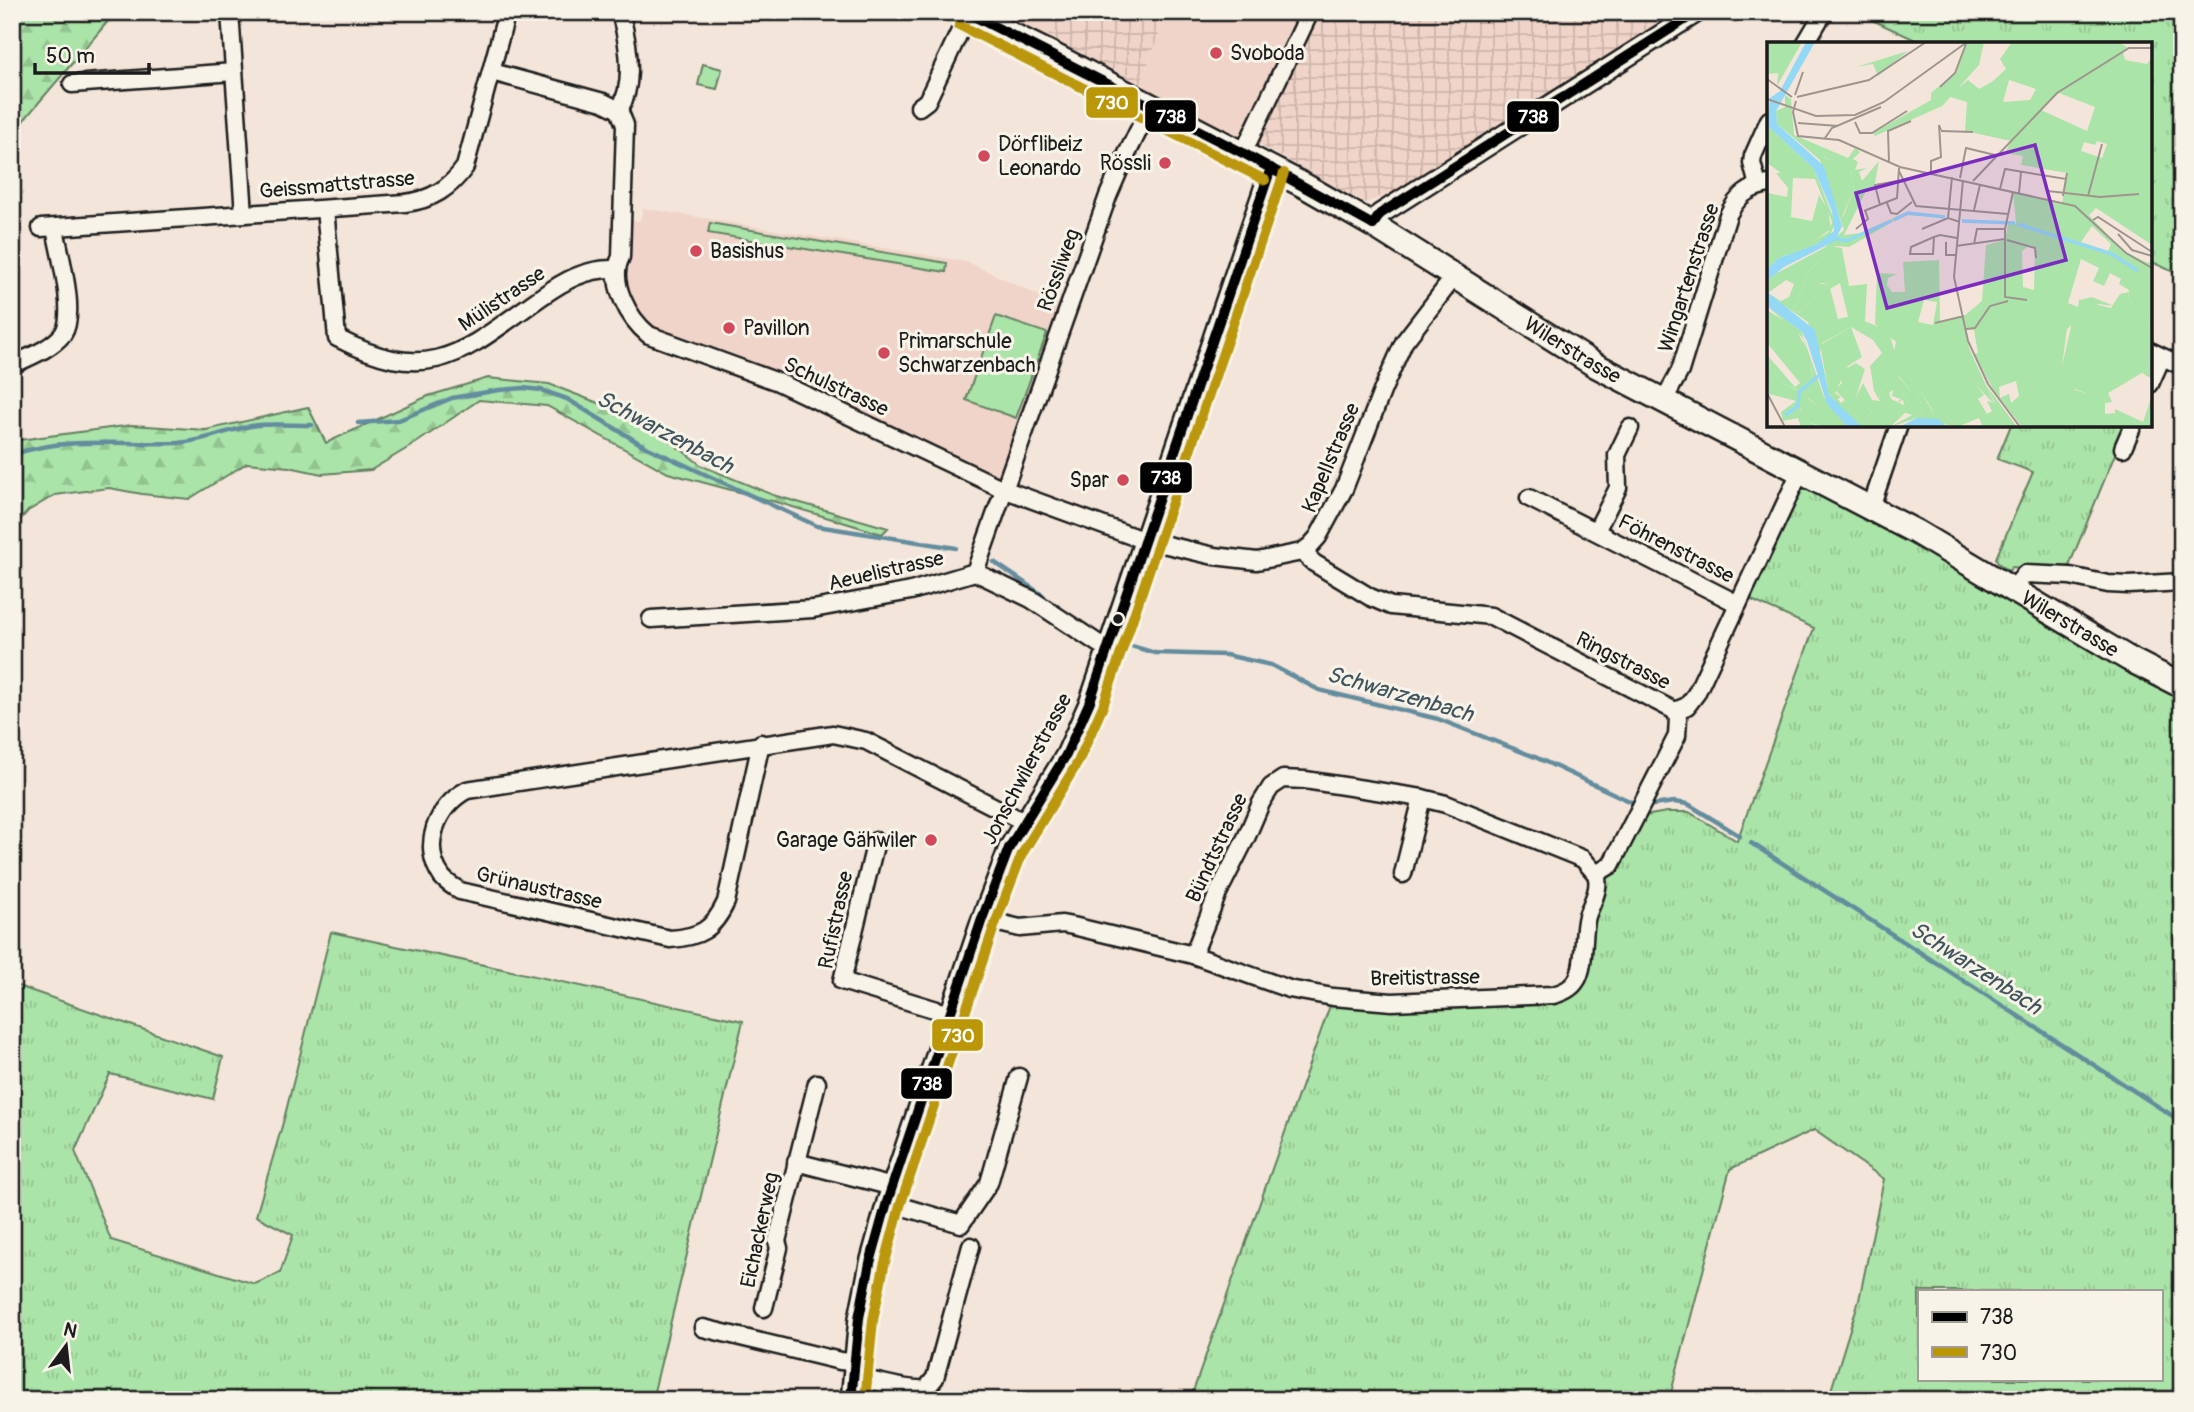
<svg xmlns="http://www.w3.org/2000/svg" width="2194" height="1412" font-family="Pangolin,sans-serif">
<style>
.built{fill:#f0d4c9}
.industrial{fill:url(#industrial-grid)}
.grass{fill:url(#grass-tufts);stroke:#648062;stroke-width:2;fill-rule:evenodd}
.forest{fill:url(#forest-firs);stroke:#648062;stroke-width:2}
.pitch{fill:#abe4a8;stroke:#648062;stroke-width:2}
.lines{fill:none;stroke-linecap:round;stroke-linejoin:round}
.stream{stroke:#638d9e;stroke-width:4.5}
.minor-casing{stroke:#1c1c1c;stroke-width:21}
.tertiary-casing{stroke:#1c1c1c;stroke-width:24}
.secondary-casing{stroke:#1c1c1c;stroke-width:28}
.minor{stroke:#f7f3e8;stroke-width:16}
.tertiary{stroke:#f7f3e8;stroke-width:19}
.secondary{stroke:#f7f3e8;stroke-width:23}
.bus-1-casing{stroke:#f7f3e8;stroke-width:16}
.bus-2-casing{stroke:#f7f3e8;stroke-width:16}
.bus-1{stroke:#000;stroke-width:10}
.bus-2{stroke:#bb9708;stroke-width:10}
.poi-dot{fill:#d1495b;stroke:#f7f3e8;stroke-width:2.5}
.bus-dot{fill:#1c1c1c;stroke:#f7f3e8;stroke-width:2.5}
.labels{text-anchor:middle;dominant-baseline:central;stroke-width:6;stroke-linejoin:round;paint-order:stroke}
.poi-label{font-size:21px;fill:#1c1c1c;stroke:#f7f3e8;text-anchor:start}
.street-label{font-size:21px;fill:#1c1c1c;stroke:#f7f3e8}
.water-label{font-size:23px;font-style:italic;fill:#40545d;stroke:#f7f3e8}
.inset-river{fill:none;stroke:#93d8f5;stroke-width:3.5}
.inset-road{fill:none;stroke:#9e958e;stroke-width:2}
.view{fill:#7b2cbf;fill-opacity:0.15;stroke:#7b2cbf;stroke-width:3.5}
.inset-edge{fill:none;stroke:#1c1c1c;stroke-width:3.5}
.line-badge{stroke:#f7f3e8;stroke-width:2.5}
.badge-label{font-size:19px;text-anchor:middle;font-weight:bold;fill:#fff}
</style>
<defs>
<pattern id="industrial-grid" width="8" height="8" patternUnits="userSpaceOnUse" patternTransform="scale(1.75)"><rect width="8" height="8" fill="#f0d4c9"/><path d="M0 4h8M4 0v8" fill="none" stroke="#cdb5ac"/></pattern>
<pattern id="grass-tufts" width="24" height="20" patternUnits="userSpaceOnUse" patternTransform="scale(1.75)"><rect width="24" height="20" fill="#abe4a8"/><path d="M3 7l-1-3M5 7V3M7 7l1-3M15 17l-1-3M17 17v-4M19 17l1-3" fill="none" stroke="#93c390"/></pattern>
<pattern id="forest-firs" width="22" height="20" patternUnits="userSpaceOnUse" patternTransform="scale(1.75)"><rect width="22" height="20" fill="#abe4a8"/><path d="M5 1l3.5 6h-7zM16 11l3.5 6h-7z" fill="#93c390"/></pattern>
</defs>
<rect width="100%" height="100%" fill="#f4e5da"/>
<filter id="ink" filterUnits="userSpaceOnUse"><feTurbulence type="fractalNoise" baseFrequency=".0143" numOctaves="2"/><feDisplacementMap in="SourceGraphic" scale="14" xChannelSelector="R" yChannelSelector="G"/><feConvolveMatrix kernelMatrix="1 2 1 2 8 2 1 2 1" color-interpolation-filters="sRGB"/></filter>
<g filter="url(#ink)">
<g class="built">
<path d="M965,12H1054L1045,51Z"/>
<path d="M1167,12H1310L1243,153L1136,98Z"/>
<path d="M643,208L968,262L1063,307L1024,422L997,479L783,377L667,336L648,326L634,309L626,287L625,276L631,263V220L640,221Z"/>
</g>
<g class="industrial">
<path d="M1054,12H1167L1136,98L1045,51Z"/>
<path d="M1310,12H1682L1396,192L1365,203L1256,143Z"/>
</g>
<g class="grass">
<path d="M1855,12H2182V276L2150,261V44H1924Z"/>
<path d="M703,64L722,69L717,89L698,85Z"/>
<path d="M2011,425H2127L2067,571L2012,567L2009,571L1998,563L1996,558L2033,472L1997,459Z"/>
<path d="M1807,486L1892,528L2182,696V1400H1828L1859,1300L1884,1179L1814,1130L1730,1169L1669,1400H1190L1333,997L1569,988L1586,919L1604,887L1606,875L1644,816L1667,812H1689L1737,841L1814,628L1747,598L1798,488ZM1919,1291H2161V1379H1919Z"/>
<path d="M331,932L743,1021L652,1400H12V984L223,1057L213,1099L110,1074L75,1151L111,1240L255,1284L280,1273L293,1235L256,1216L284,1119Z"/>
</g>
<g class="forest">
<path d="M12,12H116L12,134Z"/>
<path d="M488,378L549,384L645,421L702,466L773,495L888,528L882,534L783,504L668,473L547,406L479,400L416,443L371,470L322,474L289,467L247,463L189,499L142,494L109,488L55,495L28,511L12,529V441L132,425L206,430L308,407L326,443L428,396Z"/>
</g>
<g class="pitch">
<path d="M710,223L947,263L946,272L708,233Z"/>
<path d="M996,316L1047,333L1016,418L966,400Z"/>
</g>
<g class="lines">
<g class="stream">
<path d="M358,423L399,420L452,398L499,390L523,388L541,390L567,399L644,446L817,526L956,548"/>
<path d="M12,455C65,436 123,445 178,443C206,441 231,428 258,425C275,424 294,425 312,425"/>
<path d="M994,562L1044,596"/>
<path d="M1118,642L1155,653L1226,655L1271,665L1319,690L1438,719L1535,757L1638,805"/>
<path d="M1646,806L1674,802L1688,804L1740,836"/>
<path d="M1751,843L2182,1122"/>
</g>
<g class="minor-casing">
<g id="minor">
<path d="M230,12L244,214"/>
<path d="M1805,44L1824,12"/>
<path d="M492,72L603,102L619,110"/>
<path d="M72,84L234,72"/>
<path d="M919,107L927,101L968,14"/>
<path d="M619,110L625,125L621,257C608,282 629,319 649,335L778,382L1003,489L1137,538L1214,556L1257,561L1302,552L1310,546L1318,537L1344,489L1383,389L1404,342L1454,277"/>
<path d="M619,110C636,83 628,41 620,12"/>
<path d="M1243,153L1310,12"/>
<path d="M1758,186L1752,163L1753,156L1769,120"/>
<path d="M325,209L337,338C432,387 463,352 541,297C564,281 586,268 615,269"/>
<path d="M41,228L405,203C432,200 450,188 465,167L507,12"/>
<path d="M2150,351L2182,366"/>
<path d="M12,365C29,357 51,349 63,334C77,314 59,252 55,228"/>
<path d="M2150,384L2162,357"/>
<path d="M1663,402L1680,371L1728,215C1737,197 1748,187 1769,184"/>
<path d="M2123,448L2133,425"/>
<path d="M1529,498L1738,604"/>
<path d="M1871,507L1899,425"/>
<path d="M1596,531L1618,488L1617,455L1630,428"/>
<path d="M1302,552L1314,563L1370,597L1391,606L1491,616L1675,711L1687,706L1696,694L1800,472"/>
<path d="M975,572L1108,196L1121,166L1151,105"/>
<path d="M2013,589L2025,574L2070,576L2108,584L2129,585L2182,582"/>
<path d="M651,619L813,609L911,591L975,572L1031,599L1099,644L1109,648"/>
<path d="M761,743L726,902C713,930 700,937 670,939L460,891C454,887 447,883 442,877C420,846 437,806 467,790L833,734L866,741L1024,822"/>
<path d="M876,841L842,981L950,1014"/>
<path d="M1403,874L1422,798"/>
<path d="M982,919L1020,928L1062,924L1073,926L1193,955L1289,989L1333,997L1392,1002L1553,995C1561,993 1571,989 1576,981C1586,967 1582,934 1587,916C1592,902 1601,888 1596,874L1611,865L1677,736L1678,718L1675,711"/>
<path d="M1193,955L1218,893L1246,838L1261,803L1271,787L1283,779L1305,780L1422,798L1446,804L1583,859L1596,874"/>
<path d="M796,1162L893,1187"/>
<path d="M887,1202L961,1224L989,1183L1019,1077"/>
<path d="M764,1308L779,1248L777,1241L817,1083"/>
<path d="M703,1328L840,1361L853,1362"/>
<path d="M852,1378C877,1379 901,1391 926,1389L935,1378L971,1246"/>
</g>
</g>
<g class="tertiary-casing">
<g id="tertiary">
<path d="M1373,225L1380,214L1697,12"/>
<path d="M851,1400L859,1318L870,1263L887,1202L982,919L1009,848L1066,755L1090,701L1271,168"/>
</g>
</g>
<g class="secondary-casing">
<g id="secondary">
<path id="s1" d="M965,12L1045,51L1305,186L1373,225L1595,365L1916,532L2129,659L2182,686"/>
</g>
</g>
<use href="#minor" class="minor"/>
<use href="#tertiary" class="tertiary"/>
<use href="#secondary" class="secondary"/>
<g class="bus-1-casing">
<g id="bus-1">
<path d="M966,12L1243,153L1373,225"/>
<path d="M1373,225L1380,214L1697,12"/>
<path d="M851,1400L859,1318L870,1263L887,1202L982,919L1009,848L1066,755L1090,701L1271,168"/>
</g>
</g>
<g class="bus-2-casing">
<g id="bus-2">
<path d="M959,25L1265,180"/>
<path d="M865,1400L873,1320L884,1266L900,1206L995,924L1022,854L1078,762L1103,706L1284,173"/>
</g>
</g>
<use href="#bus-1" class="bus-1"/>
<use href="#bus-2" class="bus-2"/>
</g>
</g>
<g class="poi-dot">
<circle cx="1216" cy="53" r="7"/>
<circle cx="984" cy="156" r="7"/>
<circle cx="1165" cy="163" r="7"/>
<circle cx="696" cy="251" r="7"/>
<circle cx="729" cy="328" r="7"/>
<circle cx="884" cy="353" r="7"/>
<circle cx="1123" cy="480" r="7"/>
<circle cx="931" cy="840" r="7"/>
</g>
<circle class="bus-dot" cx="1118" cy="619" r="6"/>
<g class="labels">
<g class="poi-label">
<text x="1230" y="53">Svoboda</text>
<text x="998" y="144">Dörflibeiz<tspan x="998" dy="24">Leonardo</tspan></text>
<text x="1151" y="163" text-anchor="end">Rössli</text>
<text x="710" y="251">Basishus</text>
<text x="743" y="328">Pavillon</text>
<text x="898" y="341">Primarschule<tspan x="898" dy="24">Schwarzenbach</tspan></text>
<text x="1109" y="480" text-anchor="end">Spar</text>
<text x="917" y="840" text-anchor="end">Garage Gähwiler</text>
</g>
<g class="street-label">
<text transform="translate(337 185) rotate(-5)">Geissmattstrasse</text>
<text transform="translate(1059 270) rotate(-70)">Rössliweg</text>
<text transform="translate(1689 278) rotate(-72)">Wingartenstrasse</text>
<text transform="translate(502 299) rotate(-34)">Mülistrasse</text>
<text stroke="none"><textPath href="#s1" startOffset="696">Wilerstrasse</textPath></text>
<text transform="translate(836 387) rotate(25)">Schulstrasse</text>
<text transform="translate(1331 458) rotate(-67)">Kapellstrasse</text>
<text transform="translate(1676 549) rotate(27)">Föhrenstrasse</text>
<text transform="translate(886 571) rotate(-13)">Aeuelistrasse</text>
<text stroke="none"><textPath href="#s1" startOffset="1264">Wilerstrasse</textPath></text>
<text transform="translate(1623 661) rotate(27)">Ringstrasse</text>
<text transform="translate(1027 769) rotate(-62)">Jonschwilerstrasse</text>
<text transform="translate(1217 848) rotate(-65)">Bündtstrasse</text>
<text transform="translate(539 888) rotate(13)">Grünaustrasse</text>
<text transform="translate(836 920) rotate(-78)">Rufistrasse</text>
<text transform="translate(1425 978) rotate(-1)">Breitistrasse</text>
<text transform="translate(760 1230) rotate(-78)">Eichackerweg</text>
</g>
<g class="water-label">
<text transform="translate(665 432) rotate(28)">Schwarzenbach</text>
<text transform="translate(1400 694) rotate(16)">Schwarzenbach</text>
<text transform="translate(1976 968) rotate(33)">Schwarzenbach</text>
</g>
</g>
<g transform="translate(1767 42)">
<rect width="385" height="385" fill="#f4e5da"/>
<path d="M0,0H10L12,5L11,0H35L10,44L11,31L0,32ZM245,0H352L361,6L356,10L358,18L380,22L385,15V203L329,166L322,173L355,208L381,221L385,218V285L361,256L362,248L352,242L354,237L343,231L337,244L326,239L332,226L314,217L301,261L311,265L312,258L325,255L347,264L331,262L300,287L295,324L308,348L321,352L349,343L380,328L385,320V337L375,331L341,351L345,360L338,361V372L348,371V367L376,380L385,353V385H255L227,349L207,312L211,311L207,288L199,287L208,342L217,353L211,357L220,372L225,369L220,359L228,361L219,343L250,385H216L212,376L190,385L174,369H166L147,339L132,327L126,313L129,300L108,282L110,231L130,232L121,236L120,243L125,250H138L136,220L172,218L173,280L197,274L215,259L219,203L238,198L241,182L249,181L246,151L295,162L300,131L254,123L256,114L238,111L244,99L198,89L200,60L183,55L175,64V59L201,38L212,47L226,39L239,27L233,17ZM242,38L269,47L263,58L236,60ZM292,51L328,65L320,89L274,68ZM330,99L340,102L335,116L314,109L317,100L328,103ZM325,184L344,202L341,209L314,200ZM262,204L268,206L267,248L256,245L255,209ZM157,258L170,260L166,283L151,280ZM249,339L252,354L244,361L242,352L233,356L232,345ZM141,9L111,34L106,22L89,25ZM0,87L33,115L50,137L26,136L24,175L45,179L52,153L61,168L64,187L40,204L24,179L21,159L0,155V151L20,155L21,146L9,131H14L0,121ZM56,115L84,128L87,147L75,175ZM68,205L75,206L82,244L100,242L98,279L81,275L73,241L63,247L62,242L53,241L43,260L31,271L27,268L40,231ZM0,268L28,286L41,309L46,336L31,348L16,341L0,321V313L28,345L33,341L0,301ZM84,285L95,315L81,324L68,351L74,355L69,358L61,346L53,303ZM131,334L144,349H151L156,372L149,370L134,349ZM96,341L105,358L113,359L107,349L114,347L112,356L122,350L124,357L139,364V370L123,385L102,384L98,378L105,370L89,355ZM40,356L62,372L59,385L43,381L33,369Z" fill="#abe4a8" fill-rule="evenodd"/>
<path d="M217,0L212,23L175,64L108,94L106,91L164,58V51L188,31L200,1ZM18,53L24,57L27,93L81,116L88,106L93,110L86,117L91,120L88,128L100,126L92,130L95,139L112,119L107,146L99,149L77,193L94,191L137,171L173,175L137,173L82,205L69,204L40,231L27,268L31,271L43,260L52,242H62L71,277L85,274L122,289L132,327L147,338L165,369H174L190,385L150,376L123,385L145,373L139,371L136,358L129,361L134,357L125,354L126,348L112,356L114,348L107,349L103,324L115,311L106,298L84,285L55,301L53,311L61,346L74,361L78,358L68,348L75,341L72,331L89,321L98,327L89,355L105,370L98,378L104,385L91,383L62,353L41,280L0,252V239L8,232L57,206L77,188L53,118L10,82L9,69L18,65ZM57,115L84,129L87,147L76,175ZM19,238L27,242L22,255L14,259L1,251ZM132,334L144,349L151,350L156,372L149,370L134,349ZM0,83L47,127L68,180L63,194L50,202L12,216L0,227V155L22,159L24,179L29,185L42,183L40,203L62,190L65,180L46,132L3,92ZM362,250L361,256L385,285V320L380,328L337,349L321,352L303,345L295,324L306,276L323,261L344,266L353,252ZM0,264L34,289L57,355L81,385H59L61,372L41,356L33,368L43,381L54,385H34L31,376L16,379L14,370L29,359L2,352L0,321L16,341L30,348L46,336L45,328L36,296ZM198,304H201L228,363L208,342Z" fill="#abe4a8" fill-rule="evenodd"/>
<path d="M39,0H48L9,69L10,82L57,124L75,184L68,199L17,225L0,239V227L12,216L50,202L67,189L65,169L47,127L0,83L3,56L13,49ZM0,250L48,288L62,353L95,385L80,384L60,362L40,299L34,289L0,264ZM150,376L171,377L180,385H132Z" fill="#93d8f5"/>
<path class="inset-river" d="M127,178L141,171L178,175M195,179L248,181M250,182L345,212L371,229M68,196L79,199L124,179M18,373L31,364L32,350L51,334"/>
<path class="inset-road" d="M0,37L25,55M173,45L188,31L199,2M28,53L36,30M30,55L102,38L159,0M0,57L49,74L88,73L117,60L200,0M29,59L26,70L31,94L72,98L133,125L308,164L359,211L385,226M88,80L93,91H105L140,69M31,81L71,84M174,89L206,90M58,96L65,86L114,65M122,120L121,89L144,79M132,129L149,164L241,172M164,130V119L174,115L172,83L174,88M193,136L199,106L228,113M196,138L187,235L201,299L221,342L253,385M206,139L290,51L362,6H385M233,147L238,127L299,137M281,149L333,155L372,152M246,150L238,187V255L260,258M252,151L254,130M296,154L300,131M321,154L335,102M120,161L124,171L130,172L145,160M113,163L108,143L130,139M207,168L213,143M97,169L130,156L132,126M181,176L185,135M326,178L331,175L385,210M89,187L101,177L98,168M155,187L181,176L193,180M351,192L365,208L385,214M167,195L166,212H143L144,205L167,195L173,193L190,196M240,198L268,206L269,216M179,200V213H188M207,202L210,187H238M189,204L238,197M168,281L197,274M199,287L208,286L223,264L241,259M0,351L18,385"/>
<path class="view" d="M268,103L299,218L120,266L89,151Z"/>
<rect width="385" height="385" class="inset-edge"/>
</g>
<g class="line-badge">
<rect x="1085" y="86" width="54" height="33" rx="7" fill="#bb9708"/>
<rect x="1144" y="99" width="53" height="34" rx="7" fill="#000"/>
<rect x="1506" y="100" width="54" height="33" rx="7" fill="#000"/>
<rect x="1139" y="461" width="54" height="33" rx="7" fill="#000"/>
<rect x="931" y="1018" width="53" height="34" rx="7" fill="#bb9708"/>
<rect x="900" y="1067" width="53" height="33" rx="7" fill="#000"/>
</g>
<g class="badge-label">
<text x="1112" y="109">730</text>
<text x="1171" y="123">738</text>
<text x="1533" y="123">738</text>
<text x="1166" y="484">738</text>
<text x="958" y="1042">730</text>
<text x="927" y="1090">738</text>
</g>
<rect width="2194" height="1412" fill="none" stroke="#f7f3e8" stroke-width="42"/>
<rect x="21" y="21" width="2152" height="1370" fill="none" stroke="#1c1c1c" stroke-width="2.5" filter="url(#ink)"/>
<rect x="1918" y="1290" width="245" height="91" fill="#f7f3e8" stroke="#9f9d96" stroke-width="2"/>
<rect x="1932" y="1312" width="35" height="10" fill="#000000" stroke="#9f9d96" stroke-width="2"/>
<text x="1980" y="1324" font-size="21" fill="#1c1c1c">738</text>
<rect x="1932" y="1347" width="35" height="10" fill="#bb9708" stroke="#9f9d96" stroke-width="2"/>
<text x="1980" y="1360" font-size="21" fill="#1c1c1c">730</text>
<g transform="translate(66 1346) rotate(15)" stroke="#f7f3e8" stroke-width="5" paint-order="stroke">
<path d="M0-5L12 26L0 18L-12 26Z" fill="#1c1c1c"/>
<text y="-10" font-size="19" font-weight="bold" text-anchor="middle" fill="#1c1c1c">N</text>
</g>
<path d="M35 63v10h114v-10" fill="none" stroke="#1c1c1c" stroke-width="3.5"/>
<text x="46" y="63" font-size="21" fill="#1c1c1c" stroke="#f7f3e8" stroke-width="5" paint-order="stroke">50 m</text>
</svg>
